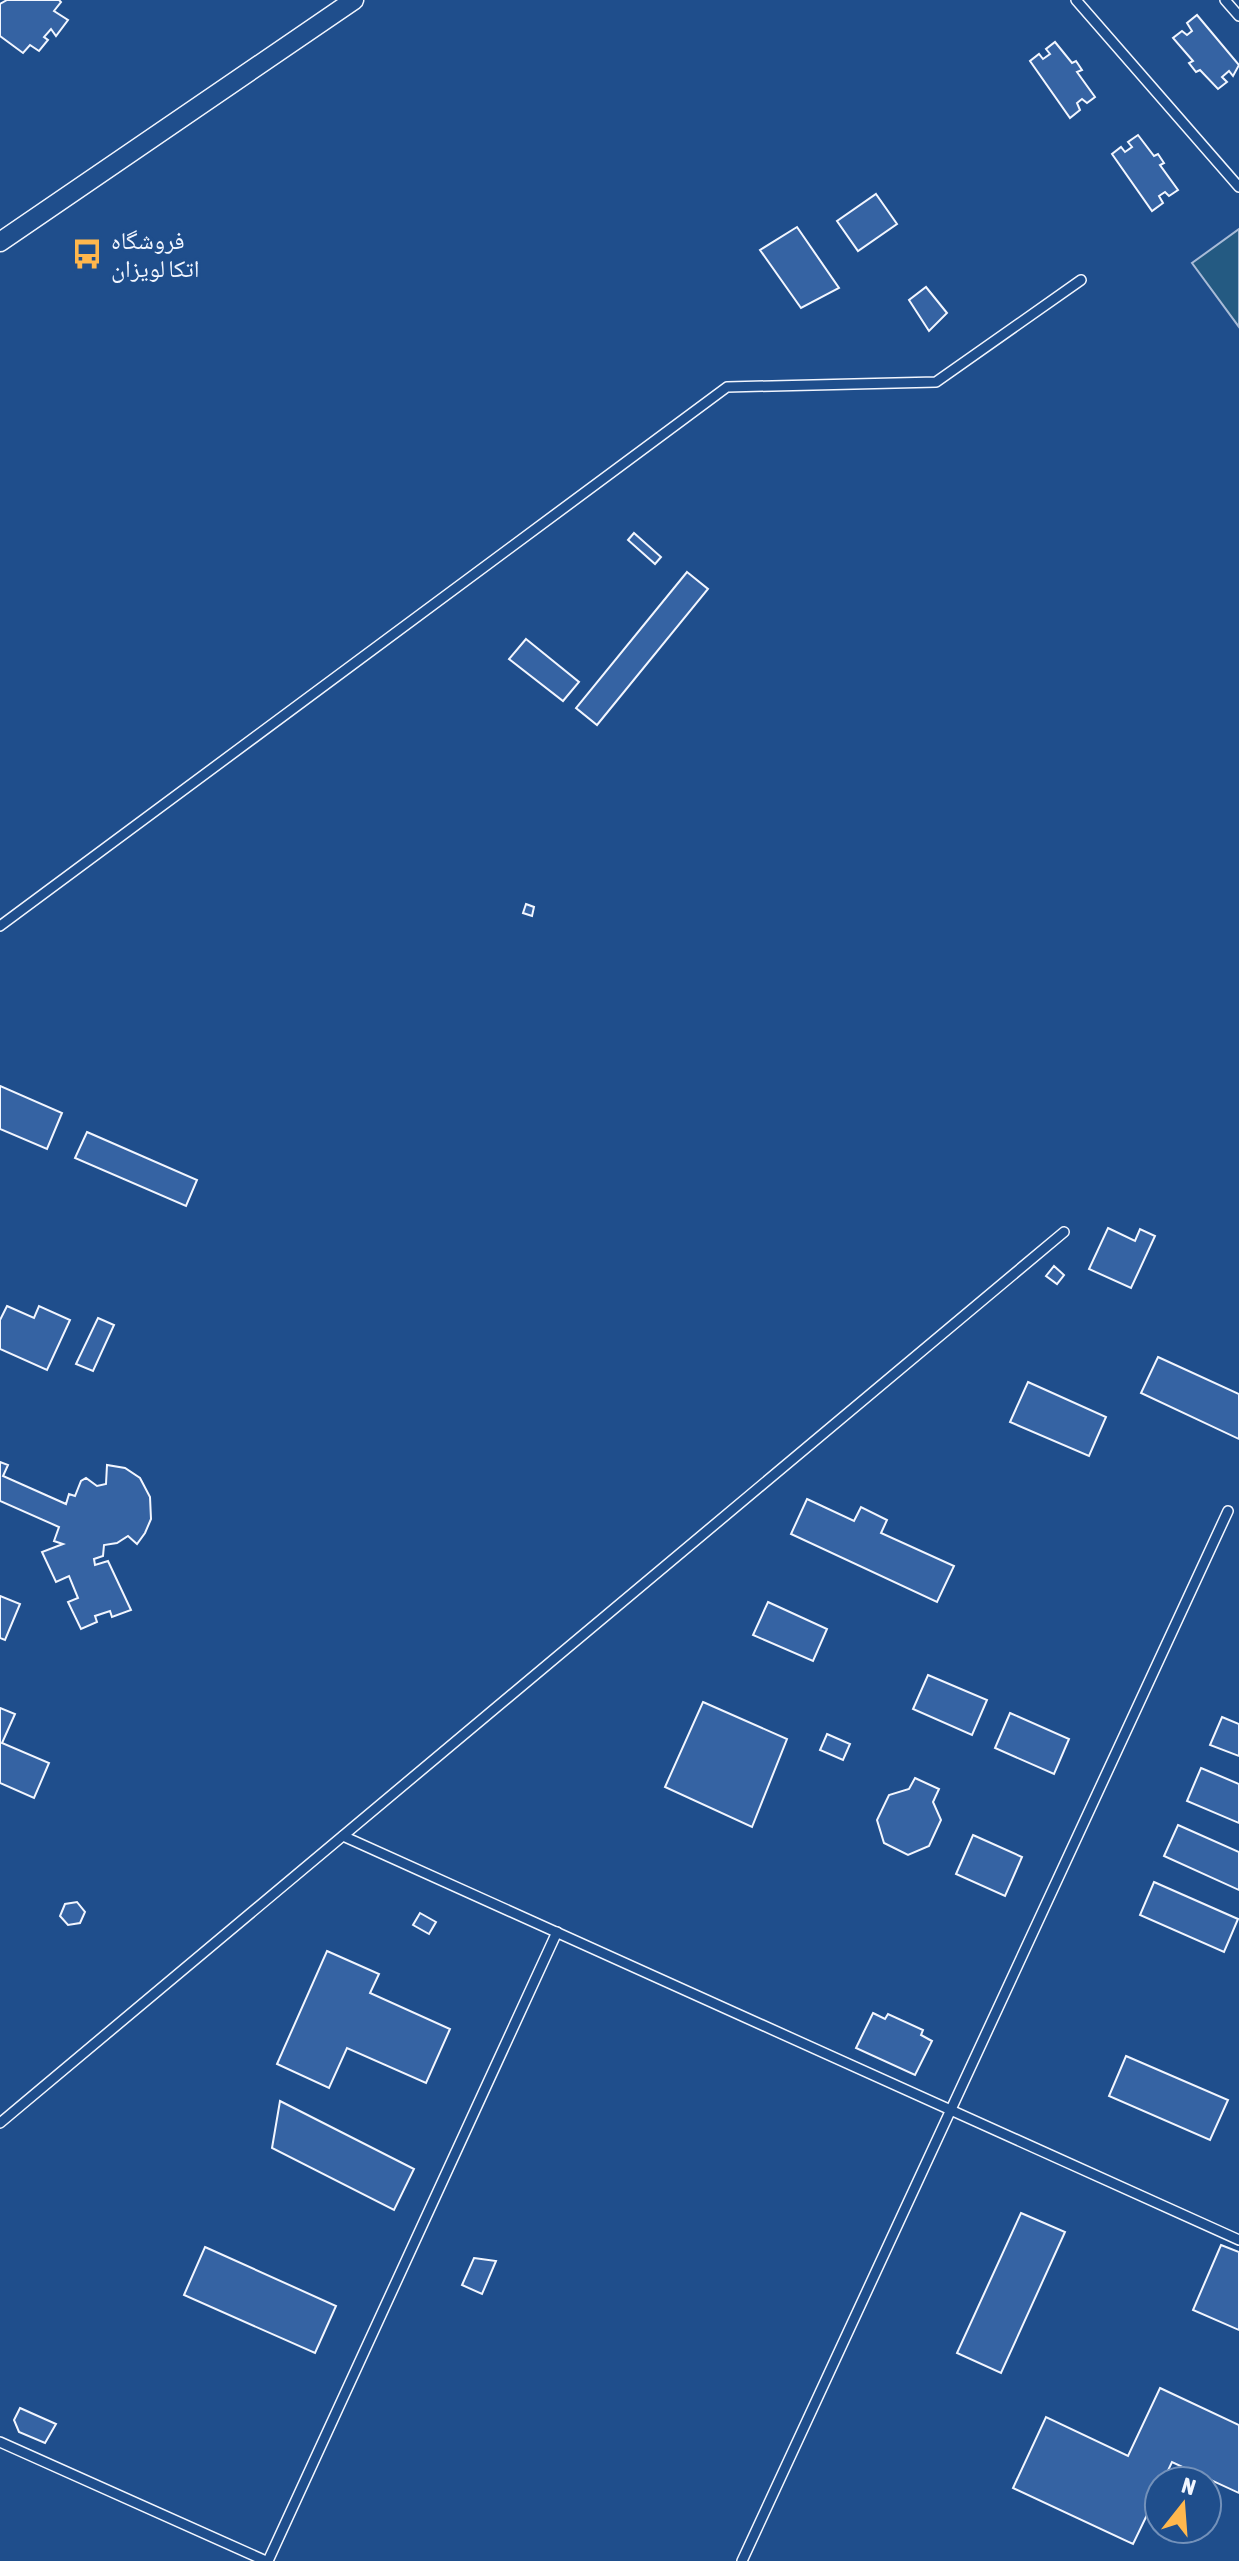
<svg xmlns="http://www.w3.org/2000/svg" width="1239" height="2561" font-family="'Asap Condensed','Noto Naskh Arabic',sans-serif">
<style>
.green{fill:#245a82;stroke:#a8bbd7;stroke-width:2}
.building{fill:#3563a3;stroke:#f2f6ff;stroke-width:2}
.lines{fill:none;stroke-linecap:round;stroke-linejoin:round}
.service-casing{stroke:#f2f6ff;stroke-width:12}
.minor-casing{stroke:#f2f6ff;stroke-width:21}
.service{stroke:#1f4e8c;stroke-width:9}
.minor{stroke:#1f4e8c;stroke-width:18}
.labels{text-anchor:middle;dominant-baseline:central;stroke-width:6;stroke-linejoin:round;paint-order:stroke}
.poi-label{font-size:24px;fill:#f2f6ff;stroke:#1f4e8c;text-anchor:start}
</style>
<rect width="100%" height="100%" fill="#1f4e8c"/>
<path class="green" d="M1239,229V327L1192,263Z"/>
<g class="building">
<path d="M7,0H59L61,2L54,11L68,20L56,36L51,29L44,37L48,40L39,51L30,45L23,53L0,36V4Z"/>
<path d="M1197,15L1239,65L1233,76L1229,71L1222,77L1227,82L1218,89L1200,70L1196,72L1189,63L1193,61L1173,38L1182,31L1187,35L1192,31L1187,23Z"/>
<path d="M1055,42L1072,63L1076,61L1082,70L1077,72L1095,97L1087,103L1082,99L1077,103L1080,110L1070,118L1030,61L1039,54L1043,59L1050,54L1046,49Z"/>
<path d="M1138,135L1154,156L1158,154L1164,163L1160,165L1178,190L1169,196L1165,192L1159,196L1163,203L1152,211L1112,154L1121,147L1125,152L1132,147L1128,142Z"/>
<path d="M876,194L897,224L858,251L837,221Z"/>
<path d="M797,227L839,288L801,308L760,250Z"/>
<path d="M926,287L947,313L929,331L909,300Z"/>
<path d="M634,533L661,557L655,564L628,540Z"/>
<path d="M687,572L708,589L597,725L576,708Z"/>
<path d="M526,639L579,682L563,701L509,659Z"/>
<path d="M526,904L534,907L532,916L523,913Z"/>
<path d="M0,1086L62,1113L47,1149L0,1129Z"/>
<path d="M87,1132L197,1180L186,1206L75,1158Z"/>
<path d="M1108,1228L1135,1241L1140,1229L1155,1236L1131,1288L1089,1269Z"/>
<path d="M1054,1266L1064,1275L1057,1284L1046,1276Z"/>
<path d="M7,1306L34,1318L39,1306L70,1320L47,1370L0,1349V1320Z"/>
<path d="M98,1318L114,1325L93,1371L76,1364Z"/>
<path d="M1158,1357L1239,1394V1439L1141,1393Z"/>
<path d="M1028,1382L1106,1417L1089,1456L1010,1422Z"/>
<path d="M0,1462L8,1465L3,1476L66,1504L69,1494L75,1496L81,1481L86,1478L97,1486L106,1484L107,1465L125,1468L140,1478L150,1497L151,1519L145,1533L137,1544L128,1536L117,1543L104,1545L103,1556L94,1559L95,1565L108,1561L131,1610L112,1617L110,1611L95,1616L97,1622L81,1629L68,1602L78,1598L69,1576L56,1582L42,1552L63,1544L54,1541L59,1527L0,1501Z"/>
<path d="M807,1499L854,1521L861,1507L887,1520L881,1533L954,1566L937,1602L791,1534Z"/>
<path d="M0,1596L20,1604L5,1640L0,1638Z"/>
<path d="M768,1602L827,1629L813,1661L753,1635Z"/>
<path d="M928,1675L987,1700L972,1735L913,1709Z"/>
<path d="M703,1702L787,1739L752,1827L665,1787Z"/>
<path d="M0,1708L15,1714L2,1743L49,1763L34,1798L0,1783Z"/>
<path d="M1010,1713L1069,1739L1054,1774L995,1748Z"/>
<path d="M1222,1717L1239,1724V1756L1210,1745Z"/>
<path d="M827,1734L850,1744L843,1760L820,1750Z"/>
<path d="M1201,1768L1239,1784V1823L1187,1801Z"/>
<path d="M915,1778L939,1789L933,1802L941,1820L929,1846L908,1855L884,1843L877,1820L889,1795L909,1789Z"/>
<path d="M1178,1825L1239,1852V1890L1164,1856Z"/>
<path d="M973,1835L1022,1857L1005,1896L956,1874Z"/>
<path d="M1154,1882L1238,1919L1224,1952L1140,1915Z"/>
<path d="M77,1902L85,1912L80,1923L68,1925L60,1916L65,1904Z"/>
<path d="M420,1913L436,1922L429,1934L413,1925Z"/>
<path d="M327,1951L379,1974L370,1993L450,2029L426,2083L347,2048L329,2088L277,2064Z"/>
<path d="M873,2013L885,2019L888,2014L923,2030L921,2035L932,2041L915,2075L856,2048Z"/>
<path d="M1126,2056L1228,2100L1210,2140L1109,2096Z"/>
<path d="M280,2101L414,2169L394,2210L272,2148Z"/>
<path d="M1021,2213L1065,2232L1001,2373L957,2353Z"/>
<path d="M1221,2245L1239,2252V2330L1193,2310Z"/>
<path d="M205,2247L336,2306L315,2353L184,2295Z"/>
<path d="M474,2258L496,2261L482,2294L462,2285Z"/>
<path d="M1160,2388L1239,2425V2493L1172,2462L1163,2481H1159V2490L1133,2544L1013,2488L1046,2417L1128,2456Z"/>
<path d="M20,2408L56,2424L45,2443L19,2432L14,2420Z"/>
</g>
<g class="lines">
<g class="service-casing">
<g id="service">
<path d="M1076,0L1239,187"/>
<path d="M1225,0L1239,16"/>
<path d="M0,926L727,387L936,382L1081,280"/>
<path d="M343,1836L1239,2240"/>
<path d="M0,2123L1064,1232"/>
<path d="M0,2442L266,2561"/>
<path d="M268,2561L557,1932"/>
<path d="M742,2561L1228,1511"/>
</g>
</g>
<g class="minor-casing">
<path id="minor" d="M0,242L354,0"/>
</g>
<use href="#service" class="service"/>
<use href="#minor" class="minor"/>
</g>
<defs>
<g id="bus-bare" transform="scale(2.4)"><path d="M-5-6H5V4H4V6H2V4H-2V6H-4V4H-5ZM-3.5-4V0h7V-4ZM-3.5 1.2v1.5H-2V1.2ZM2 1.2v1.5H3.5V1.2Z" fill="#ffb74d" stroke="#1f4e8c" stroke-width="2.5" paint-order="stroke"/></g>
</defs>
<g fill-rule="evenodd">
<use href="#bus-bare" x="87" y="254"/>
</g>
<g class="labels">
<g class="poi-label">
<text x="111" y="240">فروشگاه<tspan x="111" dy="28">اتکا لویزان</tspan></text>
</g>
</g>
<g transform="translate(1183 2505) rotate(17)"><circle r="38" fill="#1f4e8c" stroke="#7391ba" stroke-width="2"/>
<path d="M0-6L14 30L0 20L-14 30Z" fill="#ffb74d"/>
<text y="-12" font-size="22" font-weight="bold" text-anchor="middle" fill="#f2f6ff">N</text>
</g>
</svg>
